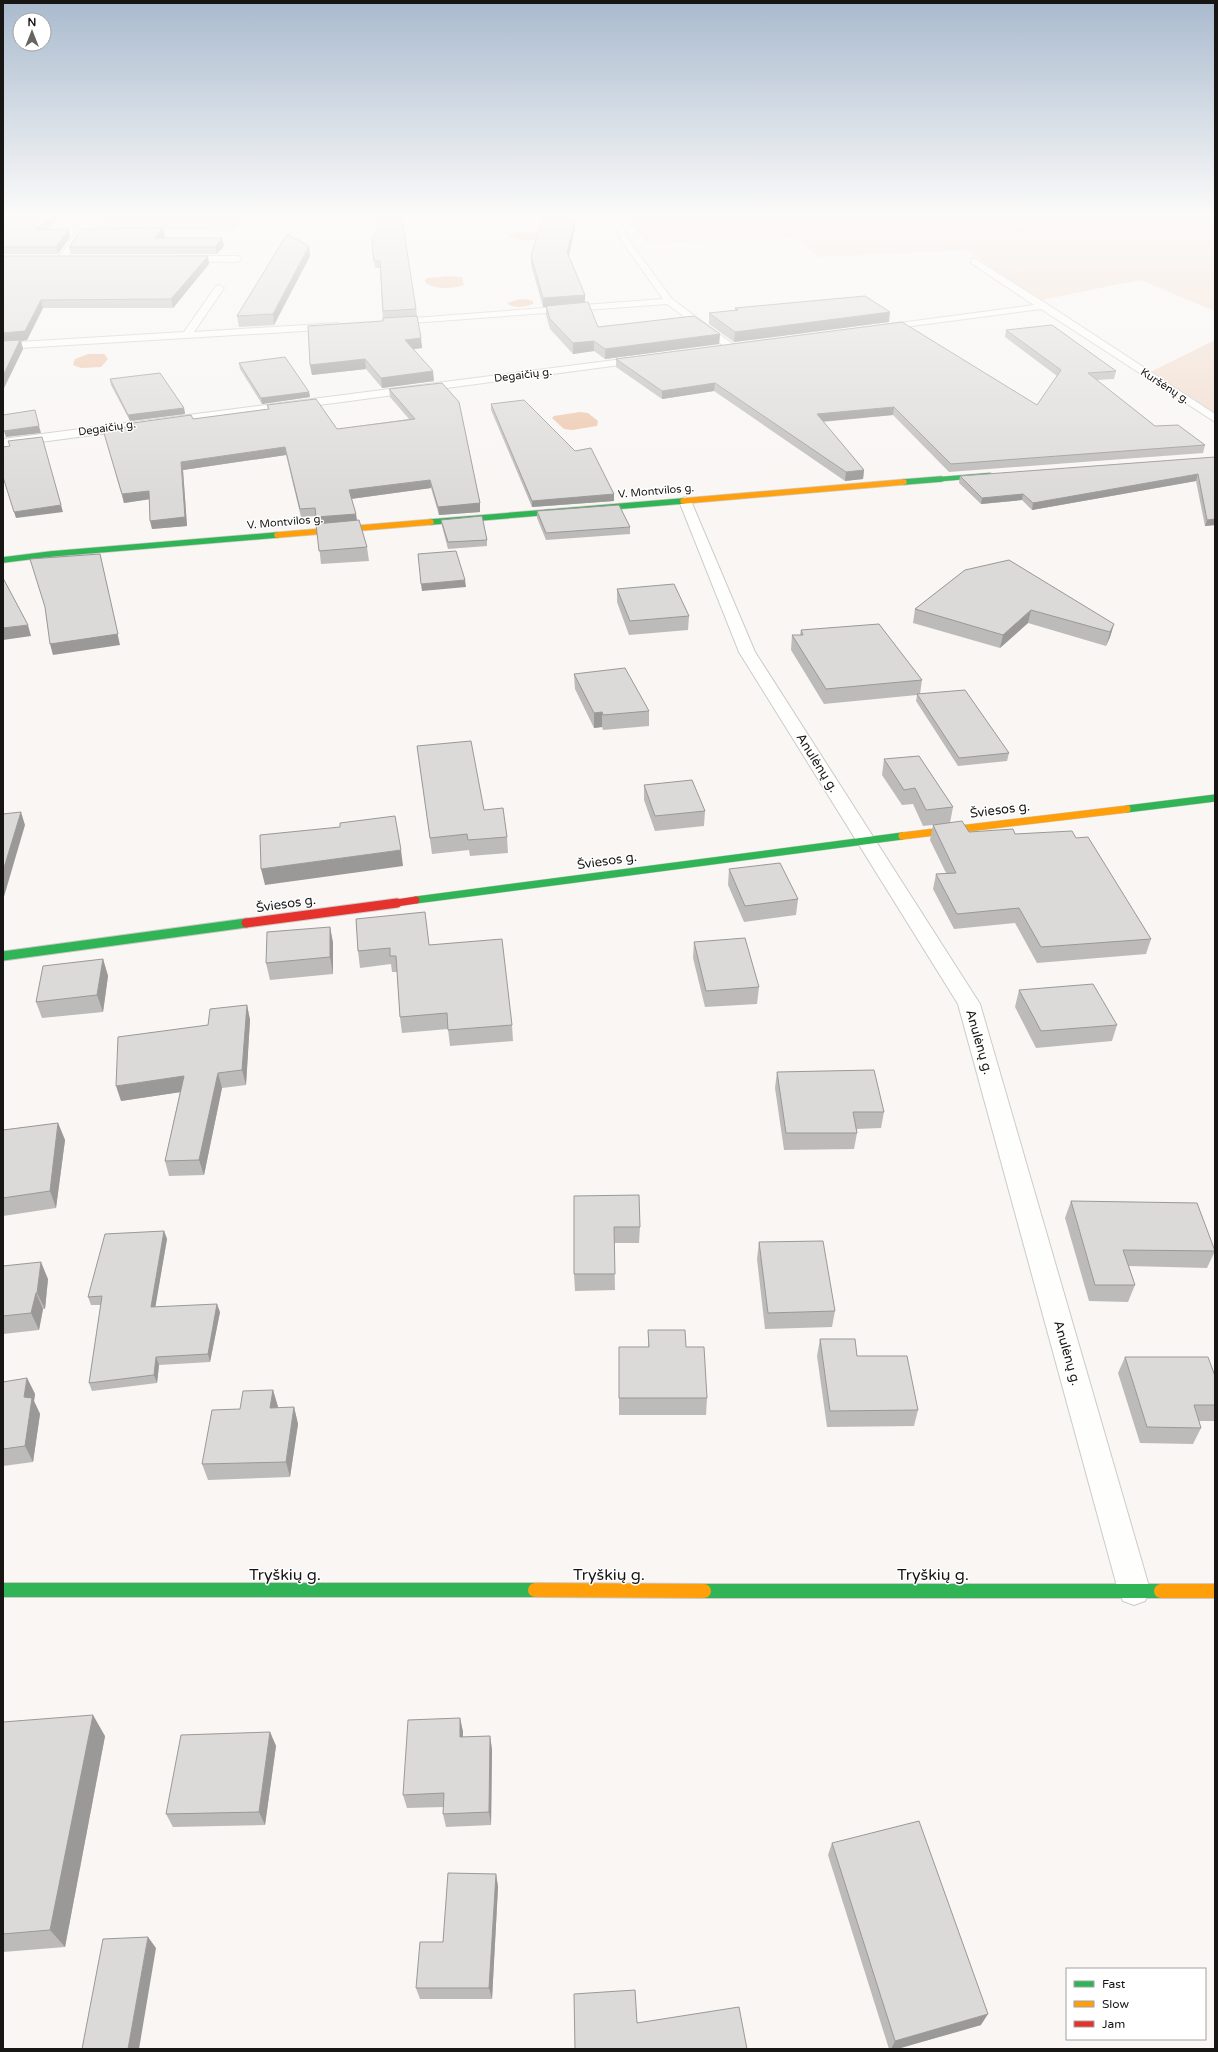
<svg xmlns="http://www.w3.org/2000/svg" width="1218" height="2052" font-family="'Varela Round',sans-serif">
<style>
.green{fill:#f1dbcc}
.water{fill:#ecc4a8}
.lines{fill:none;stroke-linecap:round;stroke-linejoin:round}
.street-casing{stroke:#cccbc9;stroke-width:2}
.fast-far4-casing{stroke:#cccbc9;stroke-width:5.5}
.fast-far3-casing{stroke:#cccbc9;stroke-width:7}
.fast-far2-casing{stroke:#cccbc9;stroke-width:8}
.fast-far1-casing{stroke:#cccbc9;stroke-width:11}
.fast-casing{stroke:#cccbc9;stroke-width:16}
.slow-far2-casing{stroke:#cccbc9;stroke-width:7}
.slow-far1-casing{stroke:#cccbc9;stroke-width:8}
.slow-casing{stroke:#cccbc9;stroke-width:16}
.jam-far1-casing{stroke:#cccbc9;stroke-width:8}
.jam-casing{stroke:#cccbc9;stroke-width:11}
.street{fill:#fefefd;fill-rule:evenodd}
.fast-far4{stroke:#30b455;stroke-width:4.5}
.fast-far3{stroke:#30b455;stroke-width:5.5}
.fast-far2{stroke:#30b455;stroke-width:7}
.fast-far1{stroke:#30b455;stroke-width:9}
.fast{stroke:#30b455;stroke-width:14}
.slow-far2{stroke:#ff9f0a;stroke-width:5.5}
.slow-far1{stroke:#ff9f0a;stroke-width:7}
.slow{stroke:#ff9f0a;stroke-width:14}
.jam-far1{stroke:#e5322d;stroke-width:7}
.jam{stroke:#e5322d;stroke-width:9}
.wall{fill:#bdbbba}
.shaded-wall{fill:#9a9997}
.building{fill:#dcdad8;stroke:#9a9997}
.labels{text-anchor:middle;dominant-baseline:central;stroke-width:3;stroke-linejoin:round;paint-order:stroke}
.far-street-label{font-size:11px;fill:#181615;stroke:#fff}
.street-label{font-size:13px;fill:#181615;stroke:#fff}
.near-street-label{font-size:16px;fill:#181615;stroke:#fff}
</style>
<rect width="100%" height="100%" fill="#f9f6f4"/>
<g class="green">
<path d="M112,213H254L233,231L94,229Z"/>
<path d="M620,213H1215V311L1140,280L1041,300L966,250L818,257L796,238L647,243Z"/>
<path d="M1215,340V418L1148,373Z"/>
</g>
<g class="water">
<path d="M515,232L562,233V239L522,240L508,237Z"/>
<path d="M447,276L462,277L464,285C453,289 433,290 425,282V280L427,278Z"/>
<path d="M526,299L533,301V304C526,307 513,309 507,303L516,300Z"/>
<path d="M88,354H104L108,359L101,367L81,368L73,365L75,359Z"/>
<path d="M580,412L588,413L598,421L597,426L572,430L564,429L552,418L554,416Z"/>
</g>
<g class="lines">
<g class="street-casing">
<g id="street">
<path d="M89,213H97L65,261H59L58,259Z"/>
<path d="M402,213H598L612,215L618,219L633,246L672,299L738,348L733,351L729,350L667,304L385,325L383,323L388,320L663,299L625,246L612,222L607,219L573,215L538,217L406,215Z"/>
<path d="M178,256H238L242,259L238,262L175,261V257Z"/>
<path d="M974,258L1047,304L1215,414V422L1041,309L874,331L872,329L874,327L877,326L1034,305L971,263V259Z"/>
<path d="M219,285L224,288L194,332L337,323L342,326L337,329L3,349V343L184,332L216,286Z"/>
<path d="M646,356L651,359L650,361L3,447V439Z"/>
<path d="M685,497L691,501L755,652L980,1004L1150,1590L1145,1601L1134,1605L1123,1601L1118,1590L958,1004L739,652L679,501Z"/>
</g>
</g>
<g class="fast-far4-casing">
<path id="fast-far4" d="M929,480L990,475"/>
</g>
<g class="fast-far3-casing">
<g id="fast-far3">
<path d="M904,482L941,479"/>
<path d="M431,522L683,501"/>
<path d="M3,560L51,554L277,535"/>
</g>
</g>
<g class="fast-far2-casing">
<g id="fast-far2">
<path d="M1127,809L1215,798"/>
<path d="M416,900L902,836"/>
</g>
</g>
<g class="fast-far1-casing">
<path id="fast-far1" d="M3,956L246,923"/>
</g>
<g class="fast-casing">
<g id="fast">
<path d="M3,1590H535"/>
<path d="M704,1591H1161"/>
</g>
</g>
<g class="slow-far2-casing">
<g id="slow-far2">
<path d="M683,501L904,482"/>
<path d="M277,535L431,522"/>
</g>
</g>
<g class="slow-far1-casing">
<path id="slow-far1" d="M902,836L1127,809"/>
</g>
<g class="slow-casing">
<g id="slow">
<path d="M535,1590L704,1591"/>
<path d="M1161,1591H1215"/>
</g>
</g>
<g class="jam-far1-casing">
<path id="jam-far1" d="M390,904L416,900"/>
</g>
<g class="jam-casing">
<path id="jam" d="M246,923L397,903"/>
</g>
<use href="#street" class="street"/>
<use href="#fast-far4" class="fast-far4"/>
<use href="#fast-far3" class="fast-far3"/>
<use href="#fast-far2" class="fast-far2"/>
<use href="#fast-far1" class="fast-far1"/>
<use href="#fast" class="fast"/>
<use href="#slow-far2" class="slow-far2"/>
<use href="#slow-far1" class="slow-far1"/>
<use href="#slow" class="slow"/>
<use href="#jam-far1" class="jam-far1"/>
<use href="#jam" class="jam"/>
</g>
<g class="wall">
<path d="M3,213H65L47,230L70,237L58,254H3Z"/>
<path d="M575,221V229L569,255L585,295V303L598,327L720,334L719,344L605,359L594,351L573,354L550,329L546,315V307H543L531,265V256Z"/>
<path d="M165,236L163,238H222L224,246L217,254H71L69,247Z"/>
<path d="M309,246L310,256L274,325L239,327L237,316Z"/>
<path d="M372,250L416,309L422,348L414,349L434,381L382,388L366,369L312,375L310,365L383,321L380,268H375Z"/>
<path d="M3,256L209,264L173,308H43L27,340L21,341L23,349L3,390Z"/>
<path d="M735,308L889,322L734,342L709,324V313L735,310Z"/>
<path d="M1006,330L1116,371L1114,379L1097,380L1155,426L1205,445L1203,453L949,472L893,415L823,422L864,470L863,479L845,481L714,391L662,399L616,367V359L1037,405L1057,376L1005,337Z"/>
<path d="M239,363L309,392L310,397L262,404L240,369Z"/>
<path d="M110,379L184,408L185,414L130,421L111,385Z"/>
<path d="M442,383L480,503V512L439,515L431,488L351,499L356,514L357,520L367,547L369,561L321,564L316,516L301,517L286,455L183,470L187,526L152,529L149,499L124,503L103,430L134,426L133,423L193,419L268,409L267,405L337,429L409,419L390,397L389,389Z"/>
<path d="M491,404L614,501L532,507L491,410Z"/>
<path d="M1215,457V525L1205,526L1196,481L1032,510L1022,500L981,504L959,483L960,476Z"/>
<path d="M537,511L630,527V534L546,540L537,518Z"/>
<path d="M441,520L487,540V546L448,549L442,526Z"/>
<path d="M965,570L1114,624L1110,637L1106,646L1028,623L1000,648L913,623L915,609Z"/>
<path d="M617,589L689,616L688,630L629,635L617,602Z"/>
<path d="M801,630L922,680L920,694L1009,753L1007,761L958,766L916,701L917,695L824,704L791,650L792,635H800Z"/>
<path d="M574,674L649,711V726L603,730L602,727L594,728L575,689Z"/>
<path d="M417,746L484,810L507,837L508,853L470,856L469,850L432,854Z"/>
<path d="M884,759L953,807L950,823L923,826L913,804L902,805L882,775Z"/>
<path d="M644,785L705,811L704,826L655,831L644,800Z"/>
<path d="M933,825L969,832L1015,834L1076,838L1151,939L1146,954L1037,963L1015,923L954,929L933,889L936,874L946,873L930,840Z"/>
<path d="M729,869L798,899L796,915L744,922L728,885Z"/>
<path d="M356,919L429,945L512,1025L513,1041L450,1046L448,1029L402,1033L400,1017L397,972H392L391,964L360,968L358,951Z"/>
<path d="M330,927L333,943V974L270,980L266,963Z"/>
<path d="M694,942L759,987L757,1004L705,1007L693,958Z"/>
<path d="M103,959L108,976L103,1012L42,1018L36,1002Z"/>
<path d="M1019,990L1117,1025L1112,1041L1036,1048L1015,1007Z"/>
<path d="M247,1005L250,1020L246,1085L222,1088L204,1175L169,1176L165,1161L180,1092L121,1101Z"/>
<path d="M777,1072L884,1112L881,1128L856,1129L857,1133L854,1149L784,1150L775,1088Z"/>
<path d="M58,1123L65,1140L56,1208L3,1216V1130Z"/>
<path d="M639,1195L640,1227L639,1243H614L615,1290L575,1291L574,1274Z"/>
<path d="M1071,1201L1215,1251L1207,1268L1129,1266L1135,1285L1128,1302L1089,1301L1065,1218Z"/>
<path d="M164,1231L167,1239L155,1307L220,1312L210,1362L159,1365L157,1383L92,1391L89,1383L101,1305H91L88,1297Z"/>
<path d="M759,1242L835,1311L832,1327L765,1329L757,1259Z"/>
<path d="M3,1266L48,1279L45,1309H43L39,1330L3,1334Z"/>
<path d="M648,1330L686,1347L707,1398L706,1415H619V1347H648Z"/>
<path d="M820,1339L857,1356L918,1410L914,1426L827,1427L817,1356Z"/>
<path d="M1125,1357L1215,1376V1421H1199L1201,1428L1193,1444L1140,1443L1118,1373Z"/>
<path d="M27,1378L35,1394L34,1401L40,1414L33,1462L3,1466V1382Z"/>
<path d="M273,1390L278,1407L277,1408L294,1407L298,1424L290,1477L208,1480L202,1464L240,1409Z"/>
<path d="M460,1718L463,1732V1737L490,1736L492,1750L491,1825L446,1827L443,1814L444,1807L407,1808L403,1795Z"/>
<path d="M3,1722L105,1736L65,1947L3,1952Z"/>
<path d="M270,1732L276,1746L265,1825L173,1827L166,1814Z"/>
<path d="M832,1843L981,2025L897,2049H889L828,1855Z"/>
<path d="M496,1874L498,1887L492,1999H420L416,1988L443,1942Z"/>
</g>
<g class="shaded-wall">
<path d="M55,213H65L38,237L36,230Z"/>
<path d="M575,221V229L568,260L567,252Z"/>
<path d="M163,228L165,236L155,246L154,238Z"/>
<path d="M69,229L70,237L58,254L56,247Z"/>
<path d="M222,238L224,246L217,254L215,247Z"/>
<path d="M309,246L310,256L274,325L273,314Z"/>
<path d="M208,256L209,264L173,308L171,299Z"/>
<path d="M585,295V304L543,307V298Z"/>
<path d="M41,300L43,308L27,340L21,341L23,349L3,390V333Z"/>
<path d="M890,312L889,322L734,342L735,332Z"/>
<path d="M720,334L719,344L605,359V349Z"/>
<path d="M421,338L422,348L406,350L405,340Z"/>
<path d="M594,341V351L573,354V343Z"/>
<path d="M365,359L366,369L312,375L310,365Z"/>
<path d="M433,371L434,381L382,388L381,378Z"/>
<path d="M715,383L714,391L662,399V391Z"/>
<path d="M309,392L310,397L262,404L261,398Z"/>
<path d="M894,407L893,415L816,422L817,414Z"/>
<path d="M184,408L185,414L130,421L128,415Z"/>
<path d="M39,426L41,433L6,437L4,431Z"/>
<path d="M285,447L286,455L183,470L187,526L152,529L150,521L181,462Z"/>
<path d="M864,470L863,479L845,481L846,472Z"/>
<path d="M1198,474L1196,481L1032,510L1033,503Z"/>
<path d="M430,480L431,488L350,499L349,490Z"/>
<path d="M149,491L151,499L124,503L122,494Z"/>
<path d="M614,494V501L532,507V501Z"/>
<path d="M1023,494L1022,500L981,504L982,498Z"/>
<path d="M480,503V512L439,515L438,507Z"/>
<path d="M61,505L63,512L16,518L14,512Z"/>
<path d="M356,514L357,522L317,526L316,517Z"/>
<path d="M1215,519V525L1205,526L1207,520Z"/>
<path d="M100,554L120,645L53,655L50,644Z"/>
<path d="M465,580L466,587L422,591L421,584Z"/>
<path d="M1031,610L1028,623L1000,648L1003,635Z"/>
<path d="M1114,624L1110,637L1106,646L1110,632Z"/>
<path d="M28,625L31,636L3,640V628Z"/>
<path d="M602,712V727L594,728V713Z"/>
<path d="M21,812L25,825L3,900V871Z"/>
<path d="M401,850L403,866L265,885L261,869Z"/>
<path d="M330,927L333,943V974L330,957Z"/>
<path d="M103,959L108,976L103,1012L97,995Z"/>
<path d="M247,1005L250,1020L246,1085L242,1070Z"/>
<path d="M218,1073L222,1088L204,1175L199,1160Z"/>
<path d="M184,1076L188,1091L121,1101L116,1086Z"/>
<path d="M58,1123L65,1140L56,1208L50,1191Z"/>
<path d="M164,1231L167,1239L154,1315L151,1307Z"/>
<path d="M41,1262L48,1279L45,1309L37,1293Z"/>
<path d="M36,1293L43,1309L39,1330L31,1313Z"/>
<path d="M217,1304L220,1312L210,1362L208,1354Z"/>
<path d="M156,1357L159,1365L157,1383L154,1375Z"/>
<path d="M27,1378L35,1394L34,1401L40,1414L33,1462L25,1446L24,1397Z"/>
<path d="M273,1390L278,1407L275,1424L270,1408Z"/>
<path d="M294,1407L298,1424L290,1477L286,1462Z"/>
<path d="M93,1715L105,1736L65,1947L50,1930Z"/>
<path d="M460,1718L463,1732L462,1751L460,1737Z"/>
<path d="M270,1732L276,1746L265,1825L259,1812Z"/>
<path d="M490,1736L492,1750L491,1825L489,1812Z"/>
<path d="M496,1874L498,1887L492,1999L489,1988Z"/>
<path d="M148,1937L156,1948L139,2049H128Z"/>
<path d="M988,2014L981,2025L897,2049H891L895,2041Z"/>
</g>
<g class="building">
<path d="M3,213H55L36,230L69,229L56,247H3Z"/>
<path d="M377,213H401L416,309L383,311L380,261H374L372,243V238L378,228Z"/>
<path d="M544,213H571L575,221L567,252L585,295L543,298L531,256Z"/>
<path d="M163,228L154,238H222L215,247H69L81,229Z"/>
<path d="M287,234L309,246L273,314L237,316Z"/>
<path d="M3,256H208L171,299L41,300L25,331L3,333Z"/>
<path d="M865,296L890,312L735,332L709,313L738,310L735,308Z"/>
<path d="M588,302L598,327L694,316L720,334L605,349L594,341L573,343L550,319L546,306Z"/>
<path d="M417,316L421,338L405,340L433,371L381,378L365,359L310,365L308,326L383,321V318Z"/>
<path d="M902,322L1037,405L1061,370L1006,330L1052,325L1116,371L1088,373L1155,426L1178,425L1205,445L951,464L894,407L817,414L864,470L846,472L715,383L662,391L616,359Z"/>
<path d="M20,340L3,376V341Z"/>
<path d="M285,357L309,392L261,398L239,363Z"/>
<path d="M160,373L184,408L128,415L110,379Z"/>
<path d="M442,383L459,402L480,503L438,507L430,480L349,490L356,514L316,517L315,508L300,509L285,447L181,462L185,517L150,521L149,491L122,494L103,430L135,426L133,423L191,415L193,419L269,409L267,405L316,399L337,429L415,419L389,389Z"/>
<path d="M524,400L575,451L591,448L614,494L532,501L491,404Z"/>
<path d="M35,410L39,426L4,431L3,428V415Z"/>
<path d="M42,437L61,505L14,512L3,477V447L10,446L8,441Z"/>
<path d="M1215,457V519L1207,520L1198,474L1033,503L1023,494L982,498L960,476Z"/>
<path d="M619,505L630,527L546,533L537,511Z"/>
<path d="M482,516L487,540L448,542L441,520Z"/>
<path d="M359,520L367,547L319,551L316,524Z"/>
<path d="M456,551L465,580L421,584L418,554Z"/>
<path d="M100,554L118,634L50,644L45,607L30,559Z"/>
<path d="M1009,560L1114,624L1110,632L1031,610L1003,635L915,609L965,570Z"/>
<path d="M3,578L28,625L3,628Z"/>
<path d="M674,584L689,616L630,621L617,589Z"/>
<path d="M879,624L922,680L826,689L792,635H803L801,630Z"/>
<path d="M625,668L649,711L603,715L602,712L594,713L574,674Z"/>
<path d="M965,690L1009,753L959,758L917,694Z"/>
<path d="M471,741L484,810L503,808L507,837L468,840L467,834L430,838L417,746Z"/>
<path d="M919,756L953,807L926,810L915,788L904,790L884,759Z"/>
<path d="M692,780L705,811L655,816L644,785Z"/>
<path d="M21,812L3,871V814Z"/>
<path d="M395,816L401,850L261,869L260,835L340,827V823Z"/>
<path d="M962,821L969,832L1013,829L1015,834L1072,831L1076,838L1088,837L1151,939L1041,947L1019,908L957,914L936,874L956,873L933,825Z"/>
<path d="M780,863L798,899L745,906L729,869Z"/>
<path d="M425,912L429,945L502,939L512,1025L448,1030L447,1013L400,1017L396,956H390V948L358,951L356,919Z"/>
<path d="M330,927V957L266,963L267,932Z"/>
<path d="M745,938L759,987L706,991L694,942Z"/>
<path d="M103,959L97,995L36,1002L43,966Z"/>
<path d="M1093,984L1117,1025L1041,1031L1019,990Z"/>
<path d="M247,1005L242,1070L218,1073L199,1160L165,1161L184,1076L116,1086L118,1037L208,1025L210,1009Z"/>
<path d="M874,1070L884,1112H853L857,1133H786L777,1072Z"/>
<path d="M58,1123L50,1191L3,1198V1130Z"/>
<path d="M639,1195L640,1227H614L615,1274H574V1196Z"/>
<path d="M1071,1201L1197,1203L1215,1251L1123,1250L1135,1285H1095Z"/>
<path d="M164,1231L151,1307L217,1304L208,1354L156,1357L154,1375L89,1383L102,1296L88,1297L105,1234Z"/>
<path d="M823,1241L835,1311L768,1313L759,1242Z"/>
<path d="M41,1262L37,1293H36L31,1313L3,1316V1266Z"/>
<path d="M648,1330H685L686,1347H704L707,1398H619V1347H649Z"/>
<path d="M820,1339H855L857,1356H907L918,1410L830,1411Z"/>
<path d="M1125,1357H1208L1215,1376V1405H1194L1201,1428L1147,1427Z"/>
<path d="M27,1378L24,1397L32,1398L25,1446L3,1449V1382Z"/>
<path d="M273,1390L270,1408L294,1407L286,1462L202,1464L212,1410L240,1409L243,1391Z"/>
<path d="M93,1715L50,1930L3,1934V1722Z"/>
<path d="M460,1718V1737L490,1736L489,1812L443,1814L444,1793L403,1795L408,1720Z"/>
<path d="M270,1732L259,1812L166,1814L181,1735Z"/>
<path d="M919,1821L988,2014L895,2041L832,1843Z"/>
<path d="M448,1873L496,1874L489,1988H416L420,1942H443Z"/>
<path d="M148,1937L128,2049H82L103,1939Z"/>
<path d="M635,1990L637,2023L739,2007L747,2049H575L574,1994Z"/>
</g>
<linearGradient id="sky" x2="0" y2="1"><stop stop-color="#a9bace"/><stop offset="0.43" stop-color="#fcfbfa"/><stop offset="1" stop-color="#fcfbfa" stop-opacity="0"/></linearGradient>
<rect width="1218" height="501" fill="url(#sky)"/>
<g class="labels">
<g class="far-street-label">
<text transform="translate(523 375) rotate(-7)">Degaičių g.</text>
<text transform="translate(1165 386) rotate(33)">Kuršėnų g.</text>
<text transform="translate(107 428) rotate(-8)">Degaičių g.</text>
<text transform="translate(656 491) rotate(-5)">V. Montvilos g.</text>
<text transform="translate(285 522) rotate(-5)">V. Montvilos g.</text>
</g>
<g class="street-label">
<text transform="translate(817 763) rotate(58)">Anulėnų g.</text>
<text transform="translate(1000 810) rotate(-7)">Šviesos g.</text>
<text transform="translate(607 861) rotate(-8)">Šviesos g.</text>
<text transform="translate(286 904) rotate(-8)">Šviesos g.</text>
<text transform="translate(979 1042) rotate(74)">Anulėnų g.</text>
<text transform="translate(1067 1353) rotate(74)">Anulėnų g.</text>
</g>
<g class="near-street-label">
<text x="285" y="1575">Tryškių g.</text>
<text x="609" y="1575">Tryškių g.</text>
<text x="933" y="1575">Tryškių g.</text>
</g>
</g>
<rect width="1218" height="2052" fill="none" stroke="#181615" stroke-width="8"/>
<rect x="1066" y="1968" width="140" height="72" fill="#ffffff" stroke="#a3a2a1"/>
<rect x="1074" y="1981" width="20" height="6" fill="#30b455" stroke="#a3a2a1"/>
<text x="1102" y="1988" font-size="12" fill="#181615">Fast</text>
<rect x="1074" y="2001" width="20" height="6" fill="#ff9f0a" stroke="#a3a2a1"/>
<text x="1102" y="2008" font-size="12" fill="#181615">Slow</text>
<rect x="1074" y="2021" width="20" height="6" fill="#e5322d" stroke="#a3a2a1"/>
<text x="1102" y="2028" font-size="12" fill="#181615">Jam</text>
<g transform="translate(32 32)"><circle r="19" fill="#ffffff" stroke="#a3a2a1"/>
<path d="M0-3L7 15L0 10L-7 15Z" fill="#676463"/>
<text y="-6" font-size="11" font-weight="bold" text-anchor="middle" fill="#181615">N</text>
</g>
</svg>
